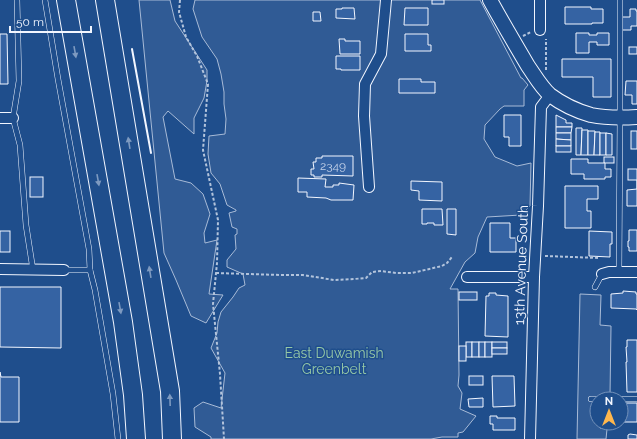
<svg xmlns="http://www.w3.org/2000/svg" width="637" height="439" font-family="Raleway,sans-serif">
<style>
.built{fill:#305b95;stroke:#a8bbd7}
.building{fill:#3563a3;stroke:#f2f6ff}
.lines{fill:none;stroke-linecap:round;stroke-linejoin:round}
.lane-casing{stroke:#f2f6ff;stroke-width:6}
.street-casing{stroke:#f2f6ff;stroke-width:12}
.secondary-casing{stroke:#f2f6ff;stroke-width:16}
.highway-casing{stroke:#f2f6ff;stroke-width:20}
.path{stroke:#b3c4dc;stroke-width:2;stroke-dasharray:3 2;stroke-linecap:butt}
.lane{stroke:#1f4e8c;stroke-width:5}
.street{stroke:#1f4e8c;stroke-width:10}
.secondary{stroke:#1f4e8c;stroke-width:14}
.highway{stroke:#1f4e8c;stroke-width:18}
.wall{stroke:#f2f6ff;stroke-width:2}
.oneway{fill:#7e9ac0}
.labels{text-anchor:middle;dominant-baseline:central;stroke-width:3;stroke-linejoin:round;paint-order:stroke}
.number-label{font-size:12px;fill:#c3d1e8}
.street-label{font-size:14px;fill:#f2f6ff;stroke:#1f4e8c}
.park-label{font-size:14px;fill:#97c8a6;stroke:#1f4e8c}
</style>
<rect width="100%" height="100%" fill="#1f4e8c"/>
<g class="built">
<path d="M139,0H170L175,21L207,70V81L204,98L194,118V134L168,111L163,117L175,179L191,183L203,194L210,214L204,233L205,243L217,240L209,294L223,295L206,323L191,316L176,280L164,253Z"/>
<path d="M195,0H480L521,78H522L528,85L524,90V106H504L500,109L485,125L484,139L495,157L517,166L531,163L530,206L521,215L487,217L478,237L475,253L465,262L450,289H458L459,375L458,386L462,393L460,409L476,416L463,432L458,433V437H442L431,439H211V437L195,427L194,408L203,402L221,408L225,373L211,348L217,333L218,322L221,312L233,297L239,288L245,285L243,274L227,267V260L236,249L235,235L237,234V229L232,227L229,213L236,211V210L227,205L220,184L211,173L208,154L209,136L225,134L226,119L224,104V92L221,74L217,59L202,37L193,9Z"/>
<path d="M580,294L601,295L600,325L611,326L610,395L601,394V399H597V423H600V428L607,429L606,439H577Z"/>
</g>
<g class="building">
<rect x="432" y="0" width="12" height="4"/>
<path d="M565,7H591V9H603V23H592V24H565Z"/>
<path d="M342,8H354L355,19L336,18V9H342Z"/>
<path d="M405,8H428V25H404Z"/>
<path d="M630,9H636V11H637V26H631V30H622V17H630Z"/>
<path d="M313,12H320L321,21H313Z"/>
<path d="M576,33H589V35H597V33H609V45H597V42H589V53H576Z"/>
<path d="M0,34H7L8,84H0Z"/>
<path d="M405,34H428V45H431V51H405Z"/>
<path d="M339,39H345V41H360V54H340Z"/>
<rect x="629" y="47" width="8" height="7"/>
<path d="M336,56H360V70H341V69H336Z"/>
<path d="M562,59H611V97H593V77H562Z"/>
<path d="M399,79H421V82H435V93H399Z"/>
<path d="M626,81H637V104H632V95H625Z"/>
<path d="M504,115H521V146H509V137H504Z"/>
<path d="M556,115L566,120V123H572V127H556Z"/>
<path d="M556,127H572L571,133H556Z"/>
<path d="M576,128H582L581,155H576Z"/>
<path d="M582,130H588V155H581Z"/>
<path d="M588,131H595L594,155H588Z"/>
<rect x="631" y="131" width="6" height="18"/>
<path d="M595,132H600V155H594Z"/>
<path d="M556,133H571V140L556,139Z"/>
<rect x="600" y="133" width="6" height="22"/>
<path d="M606,133L612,134V155H606Z"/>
<path d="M556,139L571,140V146H556Z"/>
<rect x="556" y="146" width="15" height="6"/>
<path d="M322,156H353V176L322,175V177H314V175H311V169H314L313,162H316V158H322Z"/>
<rect x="604" y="157" width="10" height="6"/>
<path d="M571,159H588V163H605V169H611V177H605V179H584V174H571Z"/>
<rect x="628" y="169" width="9" height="11"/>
<rect x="30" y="177" width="13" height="20"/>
<path d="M298,178L326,179L325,187H333V185H339V183L354,185L353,200H331L326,198L307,197V192H298Z"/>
<path d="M637,180V206H627V190L637,189Z"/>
<path d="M411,181L442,182V201L419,200V191L411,190Z"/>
<path d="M565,186H598V199H587V211H591V228H565Z"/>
<path d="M422,209H442L443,225H434V223H427V224H422Z"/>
<path d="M447,209H456V235L447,234Z"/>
<path d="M490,223H510V238H516V252H490Z"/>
<path d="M629,230H637V251H629V247H628V241H629Z"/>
<rect x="0" y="231" width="10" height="21"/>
<path d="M589,231L612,232V244H610V257L589,256Z"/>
<path d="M0,287H61V348L0,347Z"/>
<path d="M623,291L636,292V294H637V310L636,309L611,308V294L623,293Z"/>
<rect x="459" y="292" width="18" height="8"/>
<path d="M489,293H496V295L508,296V337L485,336L486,296H489Z"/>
<path d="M627,340H637V392H627L626,362H627L626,347H627Z"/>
<rect x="466" y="342" width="6" height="15"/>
<rect x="472" y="342" width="7" height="15"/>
<rect x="479" y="342" width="6" height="15"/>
<rect x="485" y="342" width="7" height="15"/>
<rect x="492" y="342" width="15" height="6"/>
<rect x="459" y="346" width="7" height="15"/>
<rect x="492" y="348" width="15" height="6"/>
<path d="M0,372L1,377H19V422H0Z"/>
<rect x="469" y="376" width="14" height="9"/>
<path d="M492,376H514L515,406L493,407Z"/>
<path d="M483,398V407H469L468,399Z"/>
<rect x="622" y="403" width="15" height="19"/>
<path d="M490,416H497V418H515V430H493V424H490Z"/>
<path d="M630,434L637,435V439H628V435Z"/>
</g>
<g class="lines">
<g class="lane-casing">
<g id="lane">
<path d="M17,0L19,81L13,118L20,145L26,225L33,270"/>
<path d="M45,0L58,79L89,249L90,270L95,290L113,394L118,439"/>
<path d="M64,270H90"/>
<path d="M619,272L620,118V0"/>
<path d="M595,287L602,274"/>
<path d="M591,399H597"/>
<path d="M621,399H637"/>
</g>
</g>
<g class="street-casing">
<g id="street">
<path d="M540,0V30"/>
<path d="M0,118H13"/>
<path d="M369,187L364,116L365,84L381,54L386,0"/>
<path d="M0,269L64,270"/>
<path d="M602,274L609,272H637"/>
<path d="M467,277H534"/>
<path d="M530,439L534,277L538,206L541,107L550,95"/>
</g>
</g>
<g class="secondary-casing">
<path id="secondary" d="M490,0C502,22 515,44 528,66C535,76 541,87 550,95C562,104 577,111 591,115C606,118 622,118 637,117"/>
</g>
<g class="highway-casing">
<g id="highway">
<path d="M66,0L123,322L133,395L136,439"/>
<path d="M105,0L170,391L172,439"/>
</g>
</g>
<g class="path">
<path d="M180,0L179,12L186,37L197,56L208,84L203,150L218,220L217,263L213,304L220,374L224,439"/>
<path d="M523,36L531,32"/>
<path d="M546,70V39"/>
<path d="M545,256L599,258"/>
<path d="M216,273L280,275H303L334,280L354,279L366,278L372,272L381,271L396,273H412L442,266L447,263L452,257"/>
</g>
<use href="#lane" class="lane"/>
<use href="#street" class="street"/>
<use href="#secondary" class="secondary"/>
<use href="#highway" class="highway"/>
<path class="wall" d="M132,49L151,153"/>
</g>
<defs><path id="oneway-solid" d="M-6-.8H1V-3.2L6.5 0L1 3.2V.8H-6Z"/></defs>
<g class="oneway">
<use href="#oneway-solid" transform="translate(75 52) rotate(80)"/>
<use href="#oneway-solid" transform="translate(129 143) rotate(-99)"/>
<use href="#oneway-solid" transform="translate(98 180) rotate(80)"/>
<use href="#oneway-solid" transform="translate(150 272) rotate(-99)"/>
<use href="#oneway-solid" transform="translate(120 308) rotate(80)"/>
<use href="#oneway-solid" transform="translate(170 400) rotate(-92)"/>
</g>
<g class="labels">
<g class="number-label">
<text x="333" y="166">2349</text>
</g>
<g class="street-label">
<text transform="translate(521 265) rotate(-88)">13th Avenue South</text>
</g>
<g class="park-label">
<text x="334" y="353">East Duwamish<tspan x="334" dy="16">Greenbelt</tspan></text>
</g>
</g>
<g transform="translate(609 411)"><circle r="19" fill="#1f4e8c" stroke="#7391ba"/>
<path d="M0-3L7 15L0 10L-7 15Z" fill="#ffb74d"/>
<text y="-6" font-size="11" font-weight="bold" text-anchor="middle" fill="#f2f6ff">N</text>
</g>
<path d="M10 26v6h81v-6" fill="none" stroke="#f2f6ff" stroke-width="2"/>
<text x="16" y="26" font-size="12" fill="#f2f6ff" stroke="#1f4e8c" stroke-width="3" paint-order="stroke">50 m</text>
</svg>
